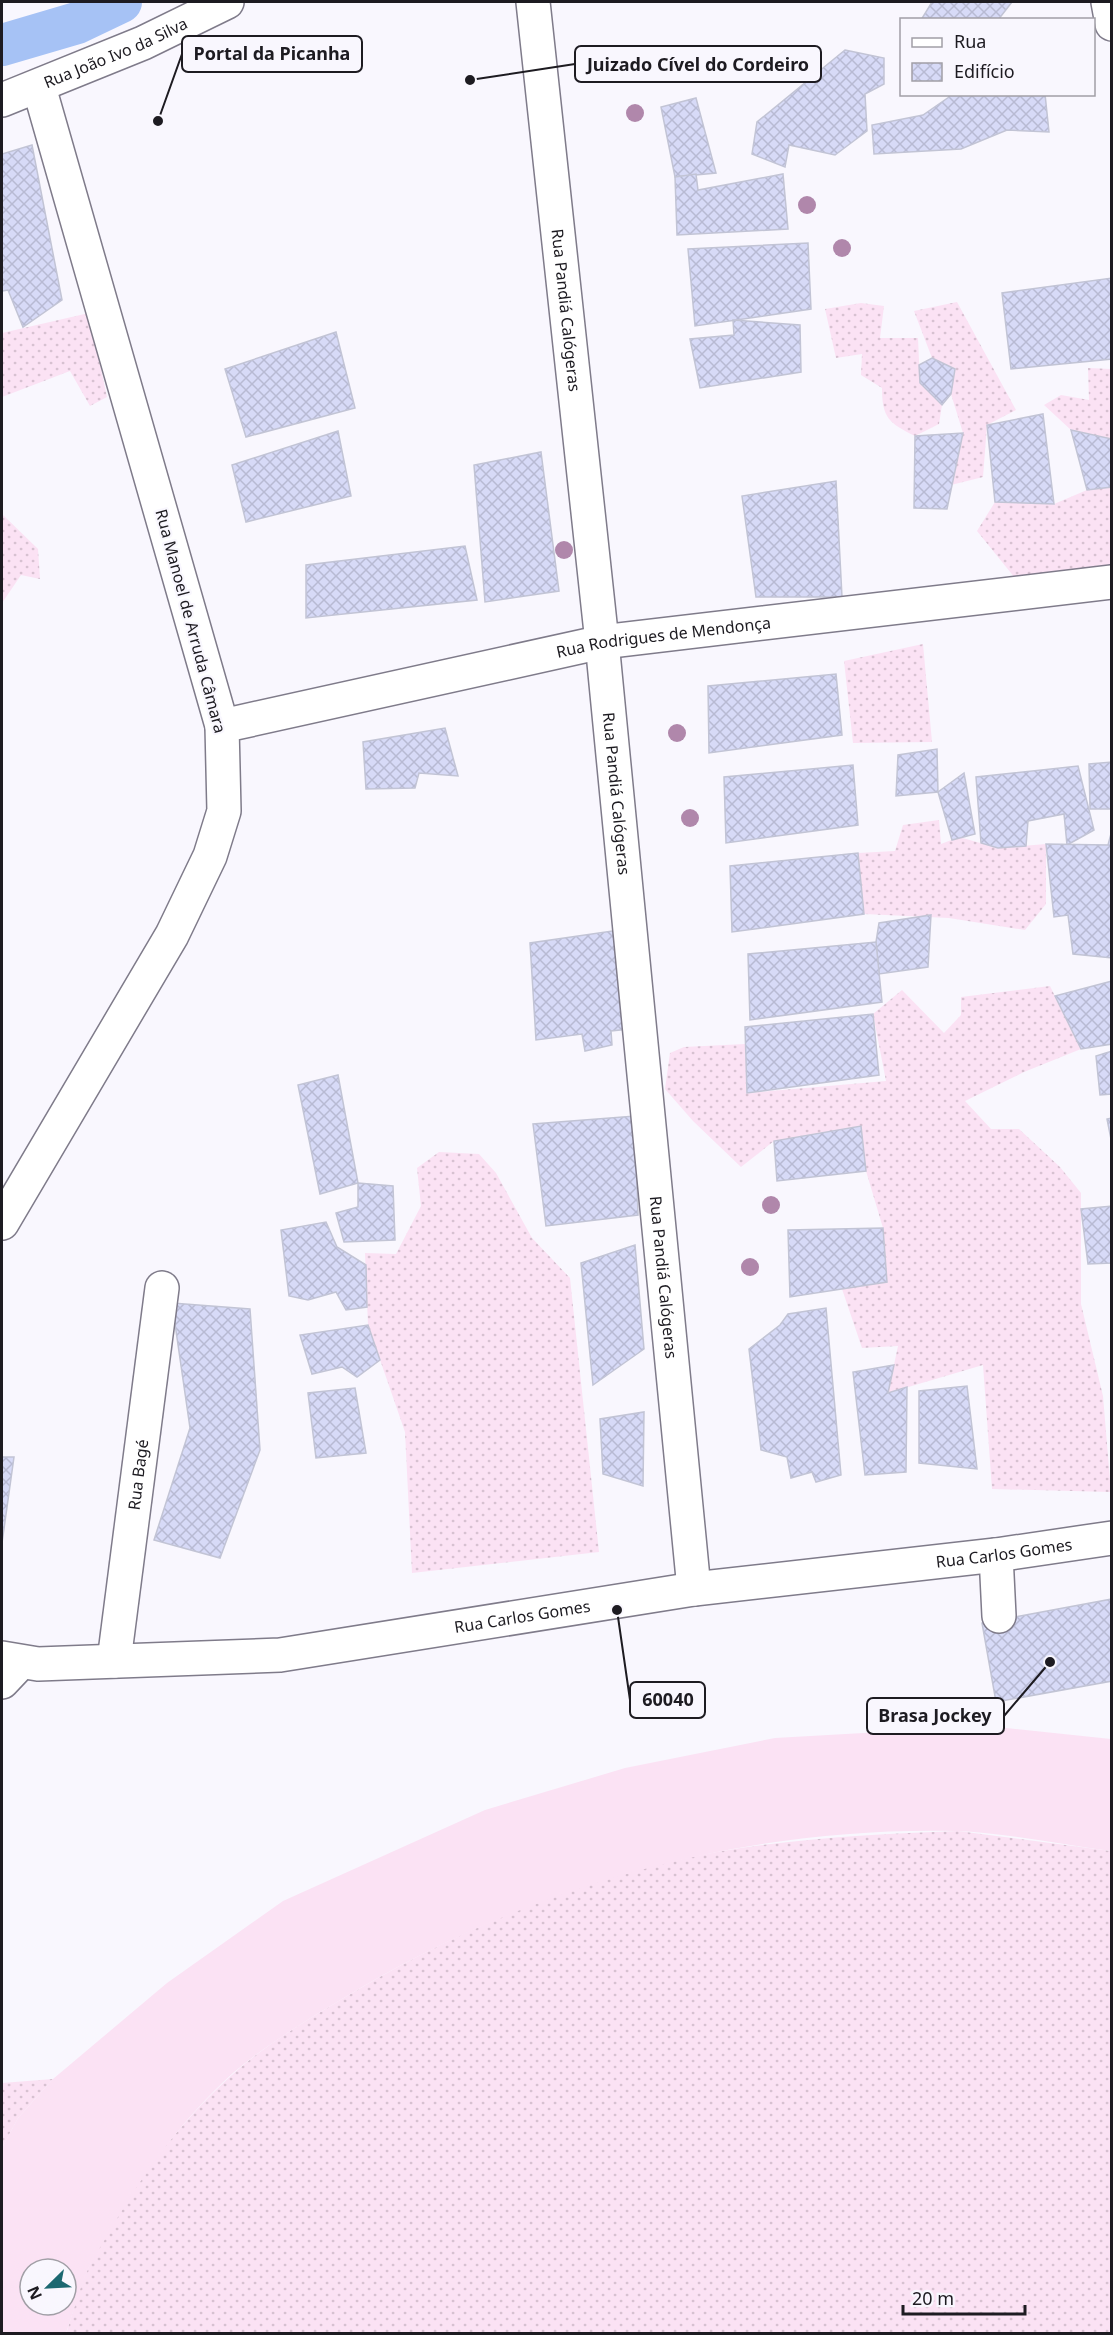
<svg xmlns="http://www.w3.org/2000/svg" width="1113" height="2335" font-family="'Noto Sans',sans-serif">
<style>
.grass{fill:url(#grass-dots)}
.pitch{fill:#fbe2f4;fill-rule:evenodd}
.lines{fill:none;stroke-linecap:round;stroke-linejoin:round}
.canal{stroke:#a6c2f5;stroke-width:42}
.building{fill:url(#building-cross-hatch);stroke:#c2c4d5;stroke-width:1.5}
.minor-casing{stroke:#7f7b8a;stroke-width:36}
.major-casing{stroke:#7f7b8a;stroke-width:36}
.minor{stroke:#fff;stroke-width:33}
.major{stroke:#fff;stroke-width:33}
.tree{fill:#b087ab}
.labels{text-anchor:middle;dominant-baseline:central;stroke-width:4.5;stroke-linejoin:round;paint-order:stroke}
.street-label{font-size:16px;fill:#1d1b21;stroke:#f9f7fe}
.leader{fill:none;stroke:#1d1b21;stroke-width:2}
.callout-dot{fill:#1d1b21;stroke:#f9f7fe;stroke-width:2}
.callout{fill:#f9f7fe;stroke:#1d1b21;stroke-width:2}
.callout-label{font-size:18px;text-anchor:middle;font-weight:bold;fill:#1d1b21}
</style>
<defs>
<pattern id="grass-dots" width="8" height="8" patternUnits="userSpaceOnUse" patternTransform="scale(1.5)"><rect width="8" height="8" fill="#fbe2f4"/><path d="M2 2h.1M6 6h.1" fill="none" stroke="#d7c1d1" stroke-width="1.8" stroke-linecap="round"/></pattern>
<pattern id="building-cross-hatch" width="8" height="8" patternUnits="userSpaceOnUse" patternTransform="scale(1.5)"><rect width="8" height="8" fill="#d7daf7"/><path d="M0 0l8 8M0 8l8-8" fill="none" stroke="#b8bad3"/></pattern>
</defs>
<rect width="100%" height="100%" fill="#f9f7fe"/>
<g class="grass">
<path d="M957,302L1016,410L987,425L983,477L951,485L963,433L951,394L955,369L932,358L914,311Z"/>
<path d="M861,303L884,306L880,338H918L920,383L942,405L939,424L915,436C889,423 882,418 882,388L861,375L862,354L836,358L825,309Z"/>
<path d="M89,313L107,397L90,406L70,371L2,397V333Z"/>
<path d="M1088,368L1111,369V439L1071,430L1044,405L1061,395L1089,400Z"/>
<path d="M1111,487V567L1019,583L977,531L995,502L1054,504L1087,490Z"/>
<path d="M2,514L38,549L40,579L21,575L2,603Z"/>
<path d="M923,644L932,742L853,743L844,661Z"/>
<path d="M939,820L941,844L959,837L998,848L1046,844V904L1025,930L949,918L864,914L858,853L895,851L903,825Z"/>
<path d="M1050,986L1081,1049L1024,1072L965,1101L991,1129H1019L1060,1167L1081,1193V1304L1103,1396L1111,1492L992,1489L983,1365L888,1393L898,1346L862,1348L842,1289L887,1282L883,1228L866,1171L861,1126L774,1141L741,1167L693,1121L665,1089L670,1053L684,1047L745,1044L748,1093L886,1081L873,1014L902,990L944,1033L961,1015V997Z"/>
<path d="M439,1152L479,1154L496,1173L532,1238L570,1278L599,1552L412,1573L405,1432L368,1325L365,1253L396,1254L421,1206L417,1168Z"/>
<path d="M958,1831L1111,1851V2333L66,2334C73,2313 78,2290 87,2271C118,2202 177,2124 233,2074C264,2046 302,2023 337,2002C453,1931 582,1876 717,1852C797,1838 877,1834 958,1831Z"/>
<path d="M53,2079L18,2118L2,2148V2083Z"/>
</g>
<path class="pitch" d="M987,1726L1111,1739V1851C1061,1844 1006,1833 956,1831C741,1826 525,1887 342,1999C305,2021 266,2045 233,2073C182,2119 141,2176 107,2236C100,2248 91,2261 86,2274C78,2293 73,2314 66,2333H2V2148L18,2118L53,2079L167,1983L283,1901L485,1810L625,1768L775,1738ZM30,2269H66V2305H30Z"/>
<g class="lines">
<path class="canal" d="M2,45L77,23L121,2"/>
</g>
<g class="building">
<path d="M932,2H1012L998,20H921Z"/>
<path d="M845,50L884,58V84L865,94L867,131L835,155L789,145L785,167L752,154L757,122Z"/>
<path d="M948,94H1045L1049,132L1007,130L961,149L874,154L872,125L923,115L949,97Z"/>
<path d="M696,98L716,173L675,177L661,107Z"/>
<path d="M32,145L62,300L23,327L8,290L2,291V154Z"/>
<path d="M696,174L698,190L783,174L788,229L677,235L675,177Z"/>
<path d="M808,243L811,309L695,326L688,249Z"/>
<path d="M1112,278V359L1011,369L1002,293Z"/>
<path d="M733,320L800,325L801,372L700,388L690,339L734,335Z"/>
<path d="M336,332L355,408L246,437L225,369Z"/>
<path d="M932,358L955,369L951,394L942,405L920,383L919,365Z"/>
<path d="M1043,414L1054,504L995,502L987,425Z"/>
<path d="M1071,430L1112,439V487L1087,490Z"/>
<path d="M338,431L351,496L246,522L232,465Z"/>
<path d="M963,433L947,509L914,508L915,436Z"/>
<path d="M541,452L559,591L485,602L474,465Z"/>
<path d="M836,481L842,597H756L742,496Z"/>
<path d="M465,546L477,600L306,618V565Z"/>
<path d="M836,674L842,735L709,753L708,686Z"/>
<path d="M445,728L458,776L419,773L415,788L366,789L363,742Z"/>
<path d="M937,749L938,792L896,796L898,755Z"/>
<path d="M1112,762V809H1090L1089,764Z"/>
<path d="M853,765L858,825L726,843L724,777Z"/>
<path d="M1078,766L1094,830L1067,845L1064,814L1028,821L1026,846L998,848L981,843L976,777Z"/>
<path d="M964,773L975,834L952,840L938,792Z"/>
<path d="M1112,830V958L1073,954L1068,915L1054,917L1046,844L1108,845Z"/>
<path d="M858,853L864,914L732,932L730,866Z"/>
<path d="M931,915L928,967L879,974L876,942L879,923Z"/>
<path d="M619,930L629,1029L611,1031L612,1045L585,1051L582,1034L536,1040L530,943Z"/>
<path d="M876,942L882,1002L750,1020L748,954Z"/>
<path d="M1112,981V1044L1081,1049L1055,996Z"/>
<path d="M873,1014L879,1075L747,1093L745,1027Z"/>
<path d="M1112,1051V1094L1100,1095L1096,1056Z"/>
<path d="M338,1075L358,1183L320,1194L298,1085Z"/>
<path d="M635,1116L638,1215L546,1226L533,1124Z"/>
<path d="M1112,1118V1144L1107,1119Z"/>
<path d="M861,1126L866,1171L777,1181L774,1141Z"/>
<path d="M358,1183L393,1186L395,1240L344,1242L336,1213L358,1207Z"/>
<path d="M1112,1206V1263L1088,1264L1081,1209Z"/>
<path d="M326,1222L337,1247L366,1265L367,1307L346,1310L336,1292L308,1300L289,1296L281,1230Z"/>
<path d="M883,1228L887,1282L790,1297L788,1230Z"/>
<path d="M635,1245L644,1349L593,1385L581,1263Z"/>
<path d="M172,1303L250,1309L260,1450L220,1558L154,1540L190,1428Z"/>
<path d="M826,1308L841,1475L816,1482L812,1472L791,1478L787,1457L761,1450L749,1349L780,1325L788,1314Z"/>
<path d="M368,1325L380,1360L357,1377L342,1367L312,1374L300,1335Z"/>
<path d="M894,1365L888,1393L907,1387L906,1472L865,1475L853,1372Z"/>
<path d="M967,1386L977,1469L919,1463V1391Z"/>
<path d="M355,1388L366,1453L316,1458L308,1393Z"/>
<path d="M644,1412L643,1486L603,1474L600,1419Z"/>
<path d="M2,1457H14L2,1543Z"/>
<path d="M1112,1599V1681L996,1702L982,1623Z"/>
</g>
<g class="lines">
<g class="minor-casing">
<g id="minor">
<path id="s1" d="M533,2L602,642L694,1589"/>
<path d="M1108,2L1112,24"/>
<path d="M39,87L222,726"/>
<path d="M996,1555L999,1616"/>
<path id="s2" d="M114,1661L162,1288"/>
<path d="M2,1682L20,1663"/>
</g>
</g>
<g class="major-casing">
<g id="major">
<path id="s3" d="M2,100L143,43L227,2"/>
<path id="s4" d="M2,1223L172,935L210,856L224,811L222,726L602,642L1112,582"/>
<path id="s5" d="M2,1658L38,1664L280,1655L694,1589L996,1555L1112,1538"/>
</g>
</g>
<use href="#minor" class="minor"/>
<use href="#major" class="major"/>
</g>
<g class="tree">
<circle cx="635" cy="113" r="9"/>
<circle cx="807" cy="205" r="9"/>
<circle cx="842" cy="248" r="9"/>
<circle cx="564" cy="550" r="9"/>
<circle cx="677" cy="733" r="9"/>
<circle cx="690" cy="818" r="9"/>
<circle cx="771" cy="1205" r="9"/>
<circle cx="750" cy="1267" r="9"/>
</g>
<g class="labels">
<g class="street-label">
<text stroke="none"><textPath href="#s3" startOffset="123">Rua João Ivo da Silva</textPath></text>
<text stroke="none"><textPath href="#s1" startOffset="310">Rua Pandiá Calógeras</textPath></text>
<text transform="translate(191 621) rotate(75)">Rua Manoel de Arruda Câmara</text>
<text stroke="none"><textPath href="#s4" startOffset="1005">Rua Rodrigues de Mendonça</textPath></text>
<text stroke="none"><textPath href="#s1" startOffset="796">Rua Pandiá Calógeras</textPath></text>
<text stroke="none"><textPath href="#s1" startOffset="1282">Rua Pandiá Calógeras</textPath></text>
<text stroke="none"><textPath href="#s2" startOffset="188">Rua Bagé</textPath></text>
<text stroke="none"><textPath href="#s5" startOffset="1010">Rua Carlos Gomes</textPath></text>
<text stroke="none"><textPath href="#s5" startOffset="524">Rua Carlos Gomes</textPath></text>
</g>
</g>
<path class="leader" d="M158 121L182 54M470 80L575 64M617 1610L630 1700M1050 1662L1004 1716"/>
<g class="callout-dot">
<circle cx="158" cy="121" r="6"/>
<circle cx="470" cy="80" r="6"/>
<circle cx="617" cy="1610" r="6"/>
<circle cx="1050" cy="1662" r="6"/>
</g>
<g class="callout">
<rect x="182" y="36" width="180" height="36" rx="6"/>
<rect x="575" y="46" width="246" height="36" rx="6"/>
<rect x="630" y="1682" width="75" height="36" rx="6"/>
<rect x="867" y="1698" width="137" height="36" rx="6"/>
</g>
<g class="callout-label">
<text x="272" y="60">Portal da Picanha</text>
<text x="698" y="71">Juizado Cível do Cordeiro</text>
<text x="668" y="1706">60040</text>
<text x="935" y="1722">Brasa Jockey</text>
</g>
<rect width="1113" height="2335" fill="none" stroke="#1d1b21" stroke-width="6"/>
<rect x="900" y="18" width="195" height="78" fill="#f9f7fe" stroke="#a19fa6" stroke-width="1.5"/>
<rect x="912" y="38" width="30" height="9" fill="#ffffff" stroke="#a19fa6" stroke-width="1.5"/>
<text x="954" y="48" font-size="18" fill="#1d1b21">Rua</text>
<rect x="912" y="63" width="30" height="18" fill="url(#building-cross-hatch)" stroke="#a19fa6" stroke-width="1.5"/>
<text x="954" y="78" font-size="18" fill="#1d1b21">Edifício</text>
<g transform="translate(48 2287) rotate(246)"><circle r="28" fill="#f9f7fe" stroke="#a19fa6" stroke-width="1.5"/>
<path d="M0-4.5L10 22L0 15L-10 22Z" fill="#1c6871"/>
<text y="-9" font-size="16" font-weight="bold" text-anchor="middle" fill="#1d1b21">N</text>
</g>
<path d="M903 2305v9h122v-9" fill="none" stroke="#1d1b21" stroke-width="3"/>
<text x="912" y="2305" font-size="18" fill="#1d1b21" stroke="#f9f7fe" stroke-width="4.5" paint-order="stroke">20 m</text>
</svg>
